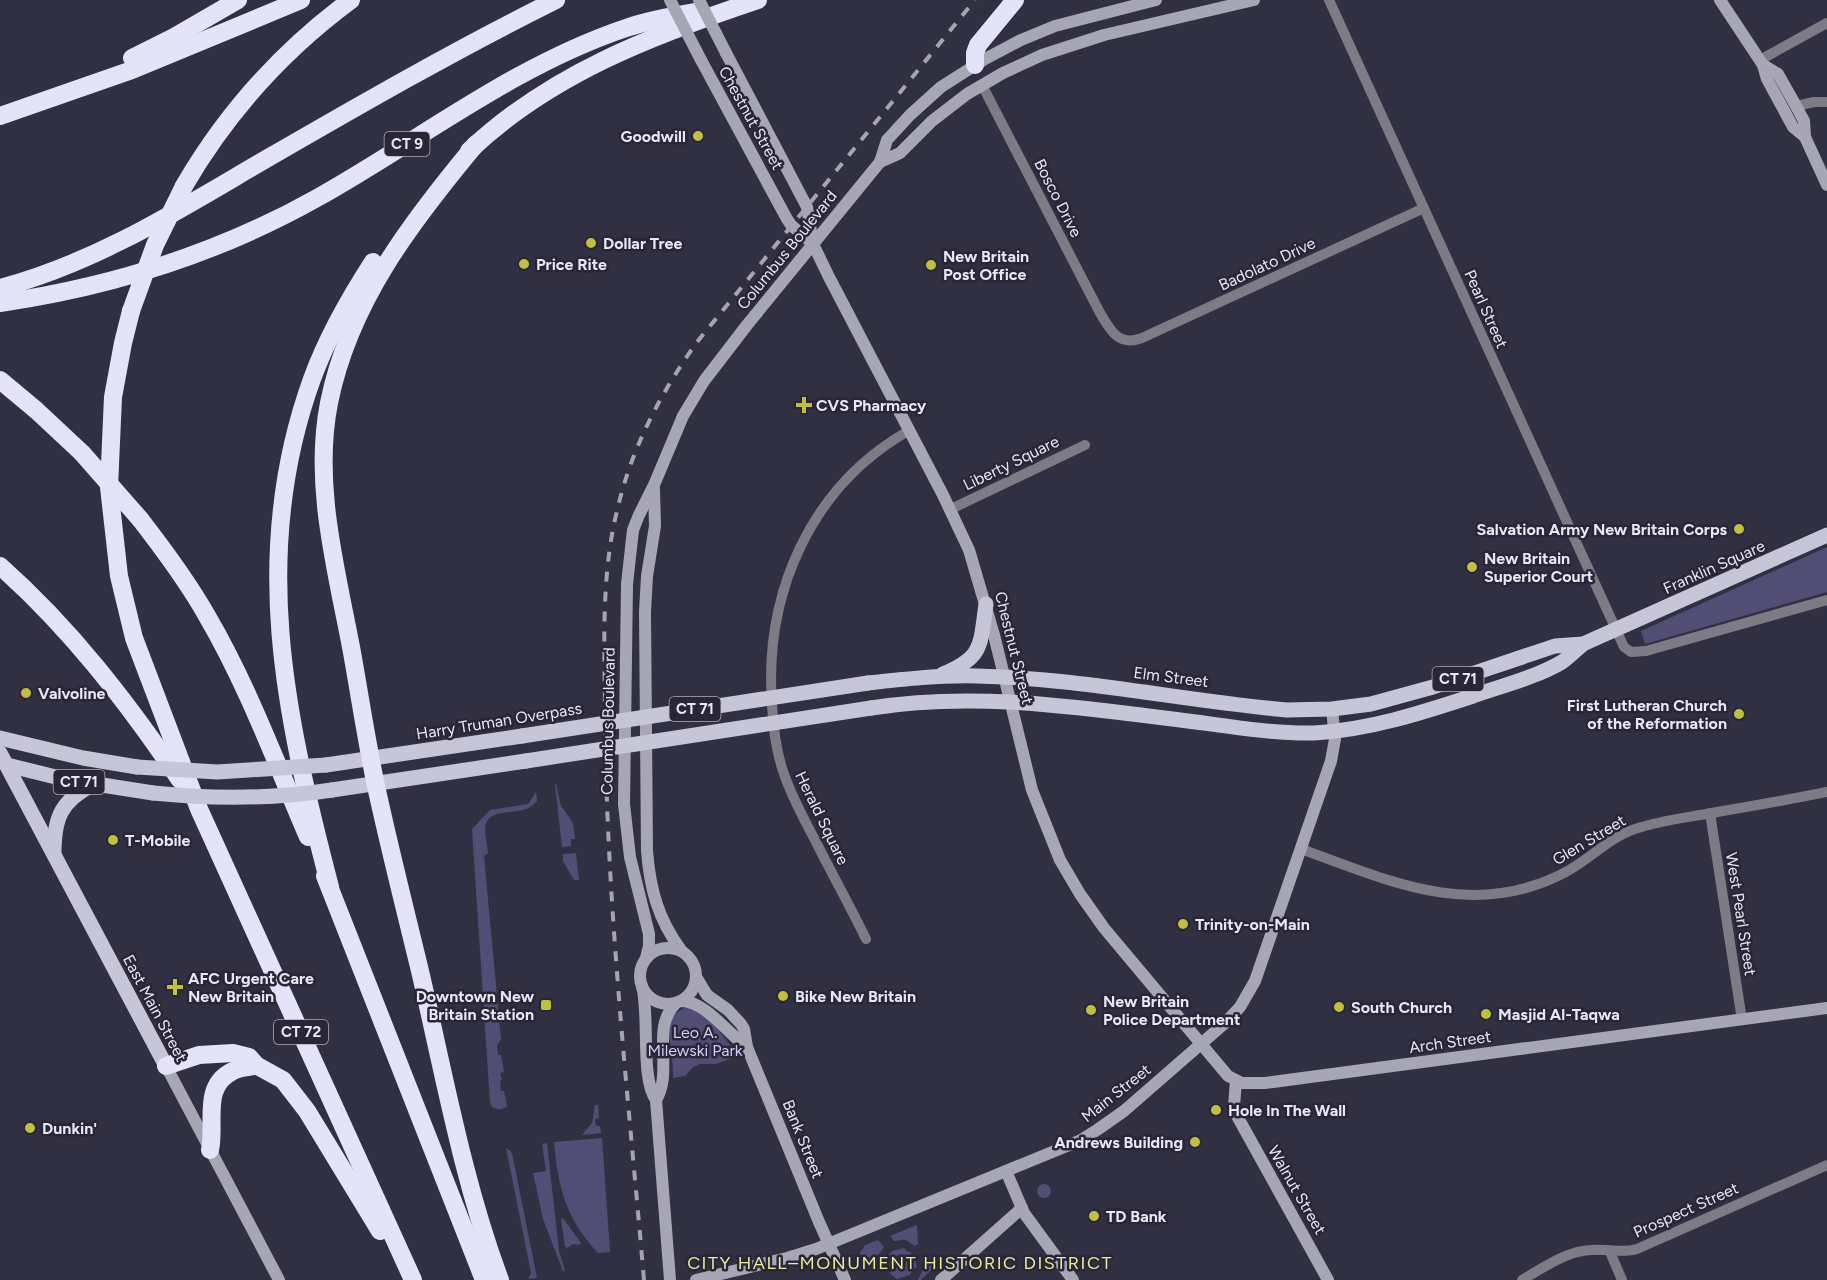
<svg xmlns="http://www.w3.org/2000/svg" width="1827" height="1280" font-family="Figtree,sans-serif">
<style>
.green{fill:#514d74}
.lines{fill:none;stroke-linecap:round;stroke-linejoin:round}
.street{stroke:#7d7c86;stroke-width:10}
.secondary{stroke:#a7a6b5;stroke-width:12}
.primary{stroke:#c7c6d9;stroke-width:15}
.highway{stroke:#e4e3fa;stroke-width:18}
.rail{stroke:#a5a4b2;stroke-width:4;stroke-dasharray:10 10;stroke-linecap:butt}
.secondary-bridge{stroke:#a7a6b5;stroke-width:12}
.primary-bridge{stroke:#c7c6d9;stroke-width:15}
.highway-bridge{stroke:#e4e3fa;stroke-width:18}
.poi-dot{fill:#c1be40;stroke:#282637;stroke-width:2}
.labels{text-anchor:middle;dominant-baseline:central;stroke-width:5;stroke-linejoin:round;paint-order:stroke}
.shield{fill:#282637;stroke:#aeaebb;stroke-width:1.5}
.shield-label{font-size:15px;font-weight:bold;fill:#e8e8f3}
.street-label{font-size:16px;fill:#e8e8f3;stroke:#282637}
.poi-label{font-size:16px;font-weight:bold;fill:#e8e8f3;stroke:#282637;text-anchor:start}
.park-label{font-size:16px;fill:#d0cef4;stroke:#282637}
.neighbourhood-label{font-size:18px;letter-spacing:1.5px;fill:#eaea9a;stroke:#282637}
</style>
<rect width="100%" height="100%" fill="#313042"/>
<g class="green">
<path d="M1827,547V592L1645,644L1641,631Z"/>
<path d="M555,784H556L561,806L573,823L575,839H571V846L562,847Z"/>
<path d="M536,792L537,801C524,820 488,803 485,828C485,836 487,845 488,853L484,856L501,1040L497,1045L498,1055H501L504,1072L500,1073L502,1080L500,1081L501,1091H504L507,1106C503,1110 497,1110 492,1107L490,1103L472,829L490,810L528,804Z"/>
<path d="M576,853L579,880H574L563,861V854Z"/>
<path d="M684,1008C707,1009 725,1039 738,1056L716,1064H700L692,1068L685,1076L673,1078L672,1053L668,1032L672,1016Z"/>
<path d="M595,1105H598L599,1118L595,1119L596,1126H600L601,1133L582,1135L592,1123Z"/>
<path d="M602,1138L610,1252L598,1253C566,1219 558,1188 554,1142Z"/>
<path d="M547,1143L559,1251L565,1271H563L543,1219L533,1173L546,1171L542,1144Z"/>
<path d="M506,1148L511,1151L513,1158L537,1278L528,1279L531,1273Z"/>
<circle cx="1044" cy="1191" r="7"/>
<path d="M563,1218L581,1243L579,1245L573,1244L567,1248L565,1247L561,1219Z"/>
<path d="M917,1225L918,1244L914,1246C905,1238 906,1240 894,1241L890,1236Z"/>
<path d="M878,1240L884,1247C878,1257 874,1254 878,1268L874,1270L863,1262L860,1253L865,1245Z"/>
<path d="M904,1248L907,1251L912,1253L903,1259L900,1255L895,1256L894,1258L895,1263L887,1268V1263L885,1259L892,1251Z"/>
<path d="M926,1256L936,1265L921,1280H918L924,1267L922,1259Z"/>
<path d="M914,1257L917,1267L913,1269L910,1275L897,1279L889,1273L898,1267L901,1271L905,1270L906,1262Z"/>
</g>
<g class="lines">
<g class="street">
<path d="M1329,0L1624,647L1631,652L1646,651L1827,600"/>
<path d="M1760,60L1827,23"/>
<path d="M982,85L1099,311C1110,330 1118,347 1142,338L1424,208"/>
<path d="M1796,106L1814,102H1827"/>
<path d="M951,509L1085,445"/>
<path d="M1710,813L1742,1020"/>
<path d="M1301,849C1387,880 1468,919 1558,876C1586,864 1607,838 1635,829C1658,821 1683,818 1706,814C1747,807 1787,800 1827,792"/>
<path d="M866,939C850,906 832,874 816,842C804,819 791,796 783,771C776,750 773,727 772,704C764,594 810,486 910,430"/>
<path d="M1610,1252L1622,1280"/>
<path d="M1522,1280C1543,1268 1566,1251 1591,1250C1607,1248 1620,1254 1637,1249L1827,1165"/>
</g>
<g class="secondary">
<path d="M1720,0L1763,65L1767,79L1793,127L1805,137"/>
<path d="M726,53L807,207L813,244L829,277L943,495L969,550L994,635L1032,790L1060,860L1080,894L1104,928L1228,1076L1242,1083H1265L1827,1008"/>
<path d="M701,60L787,219L791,225L813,244"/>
<path d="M1763,65L1778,74L1796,106L1804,121L1805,137L1827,185"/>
<path d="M880,162L900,153L932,121L967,94L1003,73L1042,55L1104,35L1254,0"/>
<path d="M654,489L655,526L647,576L645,612L647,851C650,889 658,919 681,950"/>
<circle cx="668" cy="976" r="28"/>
<path d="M646,958L649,946V934L630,857L624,804L627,584L633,530L639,515L654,485L683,416L704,381L747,325L880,162L887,140L910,115L941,87L985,59L1021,40L1055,26L1156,0"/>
<path d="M696,977L707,995L728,1010L741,1024L744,1029L747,1047L819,1222L845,1280"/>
<path d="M642,986C650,1016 640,1077 656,1100L670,1280"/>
<path d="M682,1001C706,1002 727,1033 747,1047"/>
<path d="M166,1066L279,1280"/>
<path d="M1236,1081L1234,1106L1236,1114L1328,1280"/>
<path d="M656,1100C674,1071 650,1028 676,1003"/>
<path d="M1006,1171L1024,1213L1073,1280"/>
<path d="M696,1280L787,1258L816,1249L1079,1141L1097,1130L1124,1111L1225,1023L1240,1007L1255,981L1331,761L1335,739L1332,709"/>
<path d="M941,1280L1022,1208"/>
</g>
<g class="primary">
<path d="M943,674C984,657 980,645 986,604"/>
<path d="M868,683C904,679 941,675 977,676C1081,678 1183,701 1287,710L1332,709L1371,704L1433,687L1555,646L1583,644L1827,535"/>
<path d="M871,708C976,691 1083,708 1188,721C1229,726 1272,734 1314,733C1369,730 1421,713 1473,696C1501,686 1537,677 1562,662C1569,657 1576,650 1583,644"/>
<path d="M0,738L83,758L137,767"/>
<path d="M0,753L166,1066"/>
<path d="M7,765L64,779L153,793"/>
<path d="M326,765L522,736"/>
<path d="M332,790L526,761"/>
<path d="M54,853C54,818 61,801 92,785"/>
</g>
<g class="highway">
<path d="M132,58L174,37L238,0"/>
<path d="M975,65V53L978,45L1015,0"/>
<path d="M0,116L132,70L301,0"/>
<path d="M476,144C412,221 349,302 329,403C313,484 336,568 351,647C360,696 367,746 378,795C391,854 406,913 420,971C444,1074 463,1181 500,1280"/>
<path d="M469,151C550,74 653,35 758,0"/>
<path d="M184,186C227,112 282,51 351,0"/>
<path d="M0,288C95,263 177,211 261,162C358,106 455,50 556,0"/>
<path d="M0,303C110,287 219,253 317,198C419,141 513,66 626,28C649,20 672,16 696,12"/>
<path d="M131,311L123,343L113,397L109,487L119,576L134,638L199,809L413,1280"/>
<path d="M0,380L36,410L82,453"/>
<path d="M140,519C164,550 188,582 207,616C248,686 276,763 308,837"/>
<path d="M0,566C71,629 127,702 180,780"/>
<path d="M325,876L484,1280"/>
<path d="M330,887C285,714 249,553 312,379C327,338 349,299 373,262"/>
<path d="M166,1066L199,1055L233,1053L249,1057L256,1065L283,1080L307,1111L380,1231"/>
<path d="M210,1150C216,1123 201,1086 233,1071C241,1067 249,1068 256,1065"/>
</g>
<path class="rail" d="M644,1280C628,1094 607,909 605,722C605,652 600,580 617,511C631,449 660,394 697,342L975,0"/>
<g class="secondary-bridge">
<path d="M670,0L701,60"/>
<path d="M699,0L726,53"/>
</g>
<g class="primary-bridge">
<path d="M522,736L868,683"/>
<path d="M526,761L871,708"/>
<path d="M137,767L217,772L326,765"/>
<path d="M153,793C212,799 273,799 332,790"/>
</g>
<g class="highway-bridge">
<path d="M131,311L155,245L184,186"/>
<path d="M82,453L140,519"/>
</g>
</g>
<g class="poi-dot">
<circle cx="698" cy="136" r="6"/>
<circle cx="591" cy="243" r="6"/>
<circle cx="524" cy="264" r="6"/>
<circle cx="931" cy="265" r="6"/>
<path d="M801 396h6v6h6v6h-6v6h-6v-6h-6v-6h6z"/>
<circle cx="1739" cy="529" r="6"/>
<circle cx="1472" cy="567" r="6"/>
<circle cx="26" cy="693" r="6"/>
<circle cx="1739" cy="714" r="6"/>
<circle cx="113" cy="840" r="6"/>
<circle cx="1183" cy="924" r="6"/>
<path d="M172 978h6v6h6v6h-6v6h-6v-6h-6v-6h6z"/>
<circle cx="783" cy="996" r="6"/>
<rect x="540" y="999" width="12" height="12" rx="3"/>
<circle cx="1339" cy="1007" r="6"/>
<circle cx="1091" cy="1010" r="6"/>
<circle cx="1486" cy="1014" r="6"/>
<circle cx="1216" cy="1110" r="6"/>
<circle cx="30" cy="1128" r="6"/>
<circle cx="1195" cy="1142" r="6"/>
<circle cx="1094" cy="1216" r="6"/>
</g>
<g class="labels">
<g class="shield">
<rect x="384.5" y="132" width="45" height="24" rx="4.5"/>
<rect x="1432.5" y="667" width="51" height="24" rx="4.5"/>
<rect x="669.5" y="697" width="51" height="24" rx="4.5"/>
<rect x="53.5" y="770" width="51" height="24" rx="4.5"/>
<rect x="274" y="1020" width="54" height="24" rx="4.5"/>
</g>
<g class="shield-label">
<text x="407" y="144">CT 9</text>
<text x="1458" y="679">CT 71</text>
<text x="695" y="709">CT 71</text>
<text x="79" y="782">CT 71</text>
<text x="301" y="1032">CT 72</text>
</g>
<g class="street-label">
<text transform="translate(751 118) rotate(61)">Chestnut Street</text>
<text transform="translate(1058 198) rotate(63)">Bosco Drive</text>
<text transform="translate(787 250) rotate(-51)">Columbus Boulevard</text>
<text transform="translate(1267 264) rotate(-25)">Badolato Drive</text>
<text transform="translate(1486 309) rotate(66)">Pearl Street</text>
<text transform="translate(1011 463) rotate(-26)">Liberty Square</text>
<text transform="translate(1714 567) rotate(-24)">Franklin Square</text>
<text transform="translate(1014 648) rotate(76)">Chestnut Street</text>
<text transform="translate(1171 677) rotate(7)">Elm Street</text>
<text transform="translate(499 721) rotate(-9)">Harry Truman Overpass</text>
<text transform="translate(608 721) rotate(-89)">Columbus Boulevard</text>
<text transform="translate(822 818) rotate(64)">Herald Square</text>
<text transform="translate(1589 840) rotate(-31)">Glen Street</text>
<text transform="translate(1741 914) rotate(81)">West Pearl Street</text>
<text transform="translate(155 1008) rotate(62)">East Main Street</text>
<text transform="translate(1450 1042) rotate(-8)">Arch Street</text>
<text transform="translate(1116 1093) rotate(-38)">Main Street</text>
<text transform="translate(803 1139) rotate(68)">Bank Street</text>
<text transform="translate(1297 1190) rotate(60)">Walnut Street</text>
<text transform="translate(1686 1210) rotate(-24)">Prospect Street</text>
</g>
<g class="poi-label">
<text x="686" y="136" text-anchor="end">Goodwill</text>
<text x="603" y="243">Dollar Tree</text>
<text x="943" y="256">New Britain<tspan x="943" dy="18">Post Office</tspan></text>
<text x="536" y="264">Price Rite</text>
<text x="816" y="405">CVS Pharmacy</text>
<text x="1727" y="529" text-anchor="end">Salvation Army New Britain Corps</text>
<text x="1484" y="558">New Britain<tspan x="1484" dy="18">Superior Court</tspan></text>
<text x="38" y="693">Valvoline</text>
<text x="1727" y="705" text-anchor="end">First Lutheran Church<tspan x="1727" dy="18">of the Reformation</tspan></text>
<text x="125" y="840">T-Mobile</text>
<text x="1195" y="924">Trinity-on-Main</text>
<text x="188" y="978">AFC Urgent Care<tspan x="188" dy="18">New Britain</tspan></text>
<text x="534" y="996" text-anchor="end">Downtown New<tspan x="534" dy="18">Britain Station</tspan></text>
<text x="795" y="996">Bike New Britain</text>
<text x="1103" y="1001">New Britain<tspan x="1103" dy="18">Police Department</tspan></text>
<text x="1351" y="1007">South Church</text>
<text x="1498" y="1014">Masjid Al-Taqwa</text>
<text x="1228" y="1110">Hole In The Wall</text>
<text x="42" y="1128">Dunkin'</text>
<text x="1183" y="1142" text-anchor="end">Andrews Building</text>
<text x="1106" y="1216">TD Bank</text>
</g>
<g class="park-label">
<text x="695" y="1032">Leo A.<tspan x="695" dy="18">Milewski Park</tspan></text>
</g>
<g class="neighbourhood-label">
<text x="900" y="1263">CITY HALL–MONUMENT HISTORIC DISTRICT</text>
</g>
</g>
</svg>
